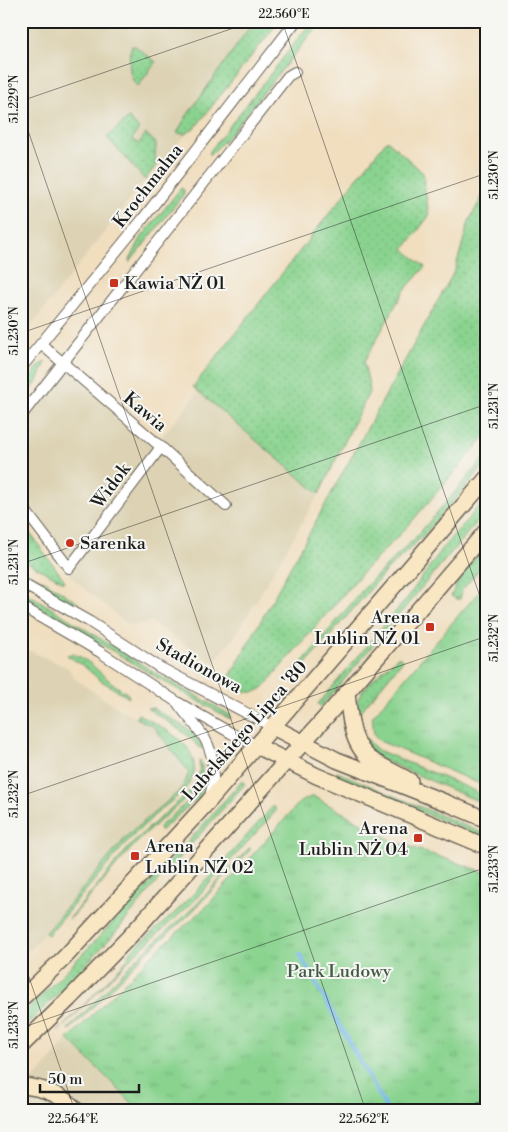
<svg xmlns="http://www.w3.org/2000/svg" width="508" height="1132" font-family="'Libre Bodoni',serif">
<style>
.built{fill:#ddd3b4}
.grass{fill:url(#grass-dots);stroke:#537856}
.park{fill:url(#park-tufts);stroke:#537856}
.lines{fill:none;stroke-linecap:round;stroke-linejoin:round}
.stream{stroke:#78b8ec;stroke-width:4}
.street-casing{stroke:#666055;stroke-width:12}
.secondary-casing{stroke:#666055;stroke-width:18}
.street{stroke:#fff;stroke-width:10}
.secondary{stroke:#f9e7c3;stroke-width:15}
.ticks{fill:none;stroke:#1c1c1c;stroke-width:1;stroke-opacity:0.45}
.poi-dot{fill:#c8321e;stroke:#f6f6f2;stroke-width:2}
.labels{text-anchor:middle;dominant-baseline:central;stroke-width:4;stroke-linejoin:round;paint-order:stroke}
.street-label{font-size:18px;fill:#1c1c1c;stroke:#f6f6f2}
.poi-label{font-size:18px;fill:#1c1c1c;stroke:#f6f6f2;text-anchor:start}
.park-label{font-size:18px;fill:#425c44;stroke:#f6f6f2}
.neatline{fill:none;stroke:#1c1c1c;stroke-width:2}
.ticks-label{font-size:12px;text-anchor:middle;fill:#1c1c1c}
</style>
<defs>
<pattern id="grass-dots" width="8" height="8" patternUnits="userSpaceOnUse" patternTransform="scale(1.25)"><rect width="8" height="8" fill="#8ad38f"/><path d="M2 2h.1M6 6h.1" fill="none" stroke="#76b57b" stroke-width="1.8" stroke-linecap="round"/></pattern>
<pattern id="park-tufts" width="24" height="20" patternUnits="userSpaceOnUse" patternTransform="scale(1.25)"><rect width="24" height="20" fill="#8ad38f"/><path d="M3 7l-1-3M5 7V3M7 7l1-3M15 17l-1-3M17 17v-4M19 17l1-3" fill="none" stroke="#76b57b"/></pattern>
</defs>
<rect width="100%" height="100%" fill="#f6f6f2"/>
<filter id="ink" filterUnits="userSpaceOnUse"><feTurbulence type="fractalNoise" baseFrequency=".02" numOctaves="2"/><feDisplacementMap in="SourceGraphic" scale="10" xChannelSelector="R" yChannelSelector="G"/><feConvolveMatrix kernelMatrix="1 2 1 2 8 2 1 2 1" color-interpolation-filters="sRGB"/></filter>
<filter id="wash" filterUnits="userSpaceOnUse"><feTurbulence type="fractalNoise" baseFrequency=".0096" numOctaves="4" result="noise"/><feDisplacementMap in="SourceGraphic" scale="20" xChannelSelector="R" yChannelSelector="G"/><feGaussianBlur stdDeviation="1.12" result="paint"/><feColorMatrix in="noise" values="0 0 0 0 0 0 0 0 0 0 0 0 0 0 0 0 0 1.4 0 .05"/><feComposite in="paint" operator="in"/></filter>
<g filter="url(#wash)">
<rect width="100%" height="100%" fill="#f0debf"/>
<g class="built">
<path d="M35,21H275L191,129L145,180L21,339V39Z"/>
<path d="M74,363L160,439L195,396L200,392L319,494L236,635L213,663L151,622L130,626L72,578L21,499V427Z"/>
<path d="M21,647L68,668L75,679L121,710L153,726L190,772L183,788L128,835L45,933L21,958Z"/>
<path d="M68,1039L140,1111H21V1090L40,1073Z"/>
</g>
<g class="grass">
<path d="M254,21H279L194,129L184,134L177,133L186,117Z"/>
<path d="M312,21H322L280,72L227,138L210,155V151Z"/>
<path d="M132,46H135L156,62L138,86C129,81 127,56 132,46Z"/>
<path d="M129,118L139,129L132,139L138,144L146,134L156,143C156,151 154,157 156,165L145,180L107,137Z"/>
<path d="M387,140L423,173L429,216L404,249L425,267L403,292L364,362L370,390L319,494L193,387Z"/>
<path d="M181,188L184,190V192L183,195L131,261L129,262L141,238Z"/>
<path d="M487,188V434L407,527L362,573L283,664L263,688L255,692H246L242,690L228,680L455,270L469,221Z"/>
<path d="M46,362L38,381L21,402V389L41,364Z"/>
<path d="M487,455V462L426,533L386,571L290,682L289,678L366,586L415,538Z"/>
<path d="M487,497V510L321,707L318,704L408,597L445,545Z"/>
<path d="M21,521L65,581L64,582L21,559Z"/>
<path d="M487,544V560L462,590L460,599H456L451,596L462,574Z"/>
<path d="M21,569L48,583L78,603L75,604H72L21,575Z"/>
<path d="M21,591L35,598L157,674L231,715L230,719L156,677L21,596Z"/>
<path d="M72,654C85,657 95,668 105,677C112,683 120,689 128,694L129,698L100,680L85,667L67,655Z"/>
<path d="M399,656L403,660L356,717C356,710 356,703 359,697C367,682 386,668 399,656Z"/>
<path d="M147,708H153L191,731L204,747L202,749C195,745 191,737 184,733C172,724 159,716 147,708Z"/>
<path d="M138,714C153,722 168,730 181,741C191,750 198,765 192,778C186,791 173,800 163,808C150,819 138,831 126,843L48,935L45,933L128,835L183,788L189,772L153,726L136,718Z"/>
<path d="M362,736C369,739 372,746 378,750L487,796V805L378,758L371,752Z"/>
<path d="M199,760H200L202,766V775L194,791L146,833L129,851L74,915L69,919L129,847L144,832L189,792C197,782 201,774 199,760Z"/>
<path d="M207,765C211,776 204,788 198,798L160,831L159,827L198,793L204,783Z"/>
<path d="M337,772L487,835V839L335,776Z"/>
<path d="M242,781L245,784L150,890L118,930L61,991L21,1030V1016C98,940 171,862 242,781Z"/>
<path d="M273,806L275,808V812L189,906L135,954L58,1032L129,958L127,955C144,938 164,924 182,906C213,874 243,840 273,806Z"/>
<path d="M249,848L251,849L189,915L144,955L77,1023L69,1030L68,1029L136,959L195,906Z"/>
</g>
<g class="park">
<path d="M487,583V787L380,741C370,734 375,726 372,717L457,617Z"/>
<path d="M313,796L393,841L487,873V1111H140L68,1039L153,954L207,906L300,802Z"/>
</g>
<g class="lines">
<path class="stream" d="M300,955L388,1111"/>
</g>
</g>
<g filter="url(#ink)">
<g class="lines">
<g class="street-casing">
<g id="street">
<path d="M41,344L161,447L226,506"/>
<path d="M21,368L142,220L296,21"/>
<path d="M21,416L288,76L295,72"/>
<path d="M21,505L69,568L161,447"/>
<path d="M21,583L90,622L159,667L273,727"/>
<path d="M21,606L100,652L177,702L231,733L257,746"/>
<path d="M179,705C187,716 198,727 205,739C215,756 215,779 210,797"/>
</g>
</g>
<g class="secondary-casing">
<g id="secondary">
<path d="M347,693C350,718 351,748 375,762C387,769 398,774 410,781"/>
<path d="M273,727L337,760L447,803L487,820"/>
<path d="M257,746L317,776L487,847"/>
<path d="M21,999L64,958L208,802L487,478"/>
<path d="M21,1046L69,999L130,936L325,718L487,530"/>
<path d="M21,1086C43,1087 62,1095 77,1111"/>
</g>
</g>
<use href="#street" class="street"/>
<use href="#secondary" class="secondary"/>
</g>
</g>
<path class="ticks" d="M282,21L487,617M21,101L254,21M21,110L366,1111M21,333L487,173M21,564L487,404M21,796L487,636M21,954L75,1111M21,1028L487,867M452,1111L487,1099"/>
<g class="poi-dot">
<rect x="109" y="278" width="10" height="10" rx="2.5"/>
<circle cx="70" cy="543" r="5"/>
<rect x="425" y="622" width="10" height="10" rx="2.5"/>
<rect x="413" y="833" width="10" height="10" rx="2.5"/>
<rect x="130" y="851" width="10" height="10" rx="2.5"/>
</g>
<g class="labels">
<g class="street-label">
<text transform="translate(148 186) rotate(-52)">Krochmalna</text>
<text transform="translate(145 412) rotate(40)">Kawia</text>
<text transform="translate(111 486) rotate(-53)">Widok</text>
<text transform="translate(199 666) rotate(29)">Stadionowa</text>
<text transform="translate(245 731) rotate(-49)">Lubelskiego Lipca '80</text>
</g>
<g class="poi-label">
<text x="124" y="283">Kawia NŻ 01</text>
<text x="80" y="543">Sarenka</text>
<text x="420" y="617" text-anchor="end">Arena<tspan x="420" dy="21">Lublin NŻ 01</tspan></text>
<text x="408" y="828" text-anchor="end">Arena<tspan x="408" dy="21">Lublin NŻ 04</tspan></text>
<text x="145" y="846">Arena<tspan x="145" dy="21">Lublin NŻ 02</tspan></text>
</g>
<g class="park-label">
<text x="339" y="971">Park Ludowy</text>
</g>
</g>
<rect width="508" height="1132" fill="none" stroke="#f6f6f2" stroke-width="55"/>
<path d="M40 1084v8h99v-8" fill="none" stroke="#1c1c1c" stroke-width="2.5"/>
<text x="48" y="1084" font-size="15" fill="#1c1c1c" stroke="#f6f6f2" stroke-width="4" paint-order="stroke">50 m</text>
<rect x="28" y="28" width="452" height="1076" class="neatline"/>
<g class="ticks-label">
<text x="284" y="18">22.560°E</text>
<text transform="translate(14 99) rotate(-90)" y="4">51.229°N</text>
<text transform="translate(494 175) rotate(-90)" y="4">51.230°N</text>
<text transform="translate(14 331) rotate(-90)" y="4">51.230°N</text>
<text transform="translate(494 406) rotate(-90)" y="4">51.231°N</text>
<text transform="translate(14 562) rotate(-90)" y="4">51.231°N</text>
<text transform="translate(494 638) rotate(-90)" y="4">51.232°N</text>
<text transform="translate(14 794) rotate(-90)" y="4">51.232°N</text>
<text transform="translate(494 869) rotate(-90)" y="4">51.233°N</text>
<text transform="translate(14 1025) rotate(-90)" y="4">51.233°N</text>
<text x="73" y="1123">22.564°E</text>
<text x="364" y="1123">22.562°E</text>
</g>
</svg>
